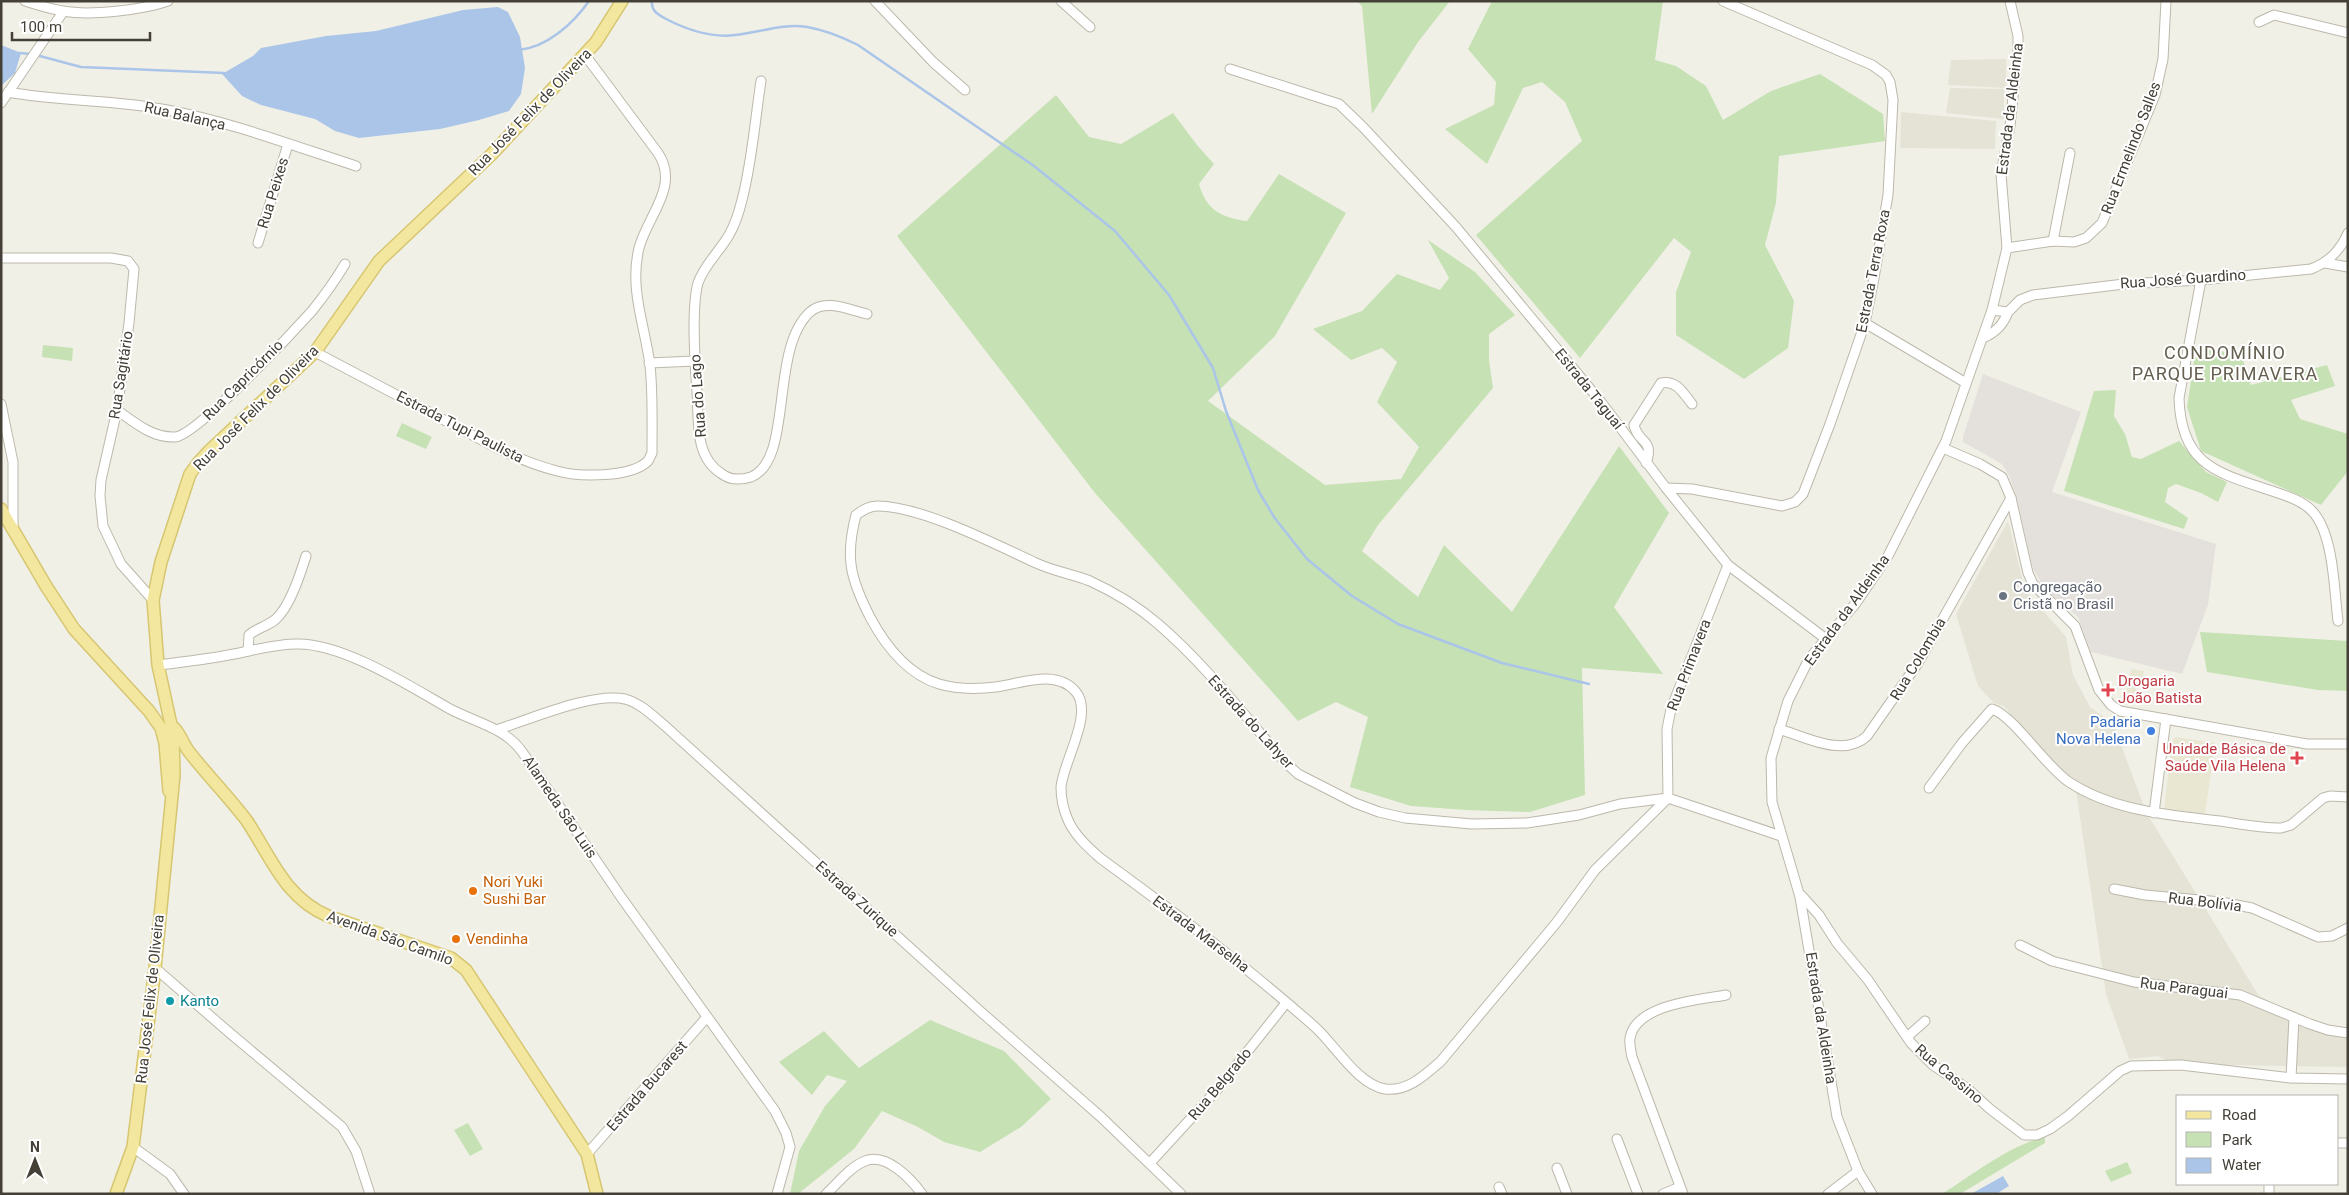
<svg xmlns="http://www.w3.org/2000/svg" width="2349" height="1195" font-family="Roboto,sans-serif">
<style>
.residential{fill:#e5e2d6}
.industrial{fill:#e4e1dc}
.education{fill:#e9e6d2}
.green{fill:#c6e1b4}
.water{fill:#aac5e8}
.lines{fill:none;stroke-linecap:round;stroke-linejoin:round}
.stream{stroke:#aac5e8;stroke-width:2.5}
.minor-casing{stroke:#bcb8ab;stroke-width:11}
.major-casing{stroke:#d6c671;stroke-width:14}
.minor{stroke:#fff;stroke-width:9}
.major{stroke:#f3e79f;stroke-width:11}
.worship-dot{fill:#6b7280;stroke:#fff;stroke-width:2}
.health-dot{fill:#e0444e;stroke:#fff;stroke-width:2}
.shop-dot{fill:#3f7fe0;stroke:#fff;stroke-width:2}
.food-dot{fill:#e8710a;stroke:#fff;stroke-width:2}
.culture-dot{fill:#0f9aa8;stroke:#fff;stroke-width:2}
.labels{text-anchor:middle;dominant-baseline:central;stroke-width:4;stroke-linejoin:round;paint-order:stroke}
.street-label{font-size:15px;fill:#444037;stroke:#fff}
.worship-label{font-size:15px;fill:#5b616d;stroke:#fff;text-anchor:start}
.health-label{font-size:15px;fill:#be3a42;stroke:#fff;text-anchor:start}
.shop-label{font-size:15px;fill:#366cbe;stroke:#fff;text-anchor:end}
.food-label{font-size:15px;fill:#c56008;stroke:#fff;text-anchor:start}
.culture-label{font-size:15px;fill:#0d838f;stroke:#fff;text-anchor:start}
.quarter-label{font-size:18px;letter-spacing:1px;fill:#655f4f;stroke:#fff}
</style>
<rect width="100%" height="100%" fill="#f1f0e7"/>
<g class="residential">
<path d="M2006,59V88L1948,85L1951,60Z"/>
<path d="M1950,88L2004,89V119L1946,113Z"/>
<path d="M1901,112L1996,121L1995,149L1900,148Z"/>
<path d="M2008,521L2025,590L2066,637L2073,675L2090,707L2113,723L2146,812L2259,996L2314,1023L2348,1034V1067L2174,1064L2158,1056L2129,1059L2106,994L2075,783L2050,763L2005,707L1994,703L1978,686L1956,614Z"/>
</g>
<path class="industrial" d="M1983,374L2081,412L2052,492L2216,544L2208,605L2182,674L2091,652L2078,617L2045,589L2033,569L2016,495L2009,476L2002,464L1963,442V437Z"/>
<g class="education">
<path d="M2131,669L2144,671L2142,680L2137,679L2135,689L2139,691L2138,699L2125,697Z"/>
<path d="M2176,737L2215,743L2205,814L2164,809L2172,740Z"/>
</g>
<g class="green">
<path d="M1357,1H1450L1418,42L1372,114L1362,6Z"/>
<path d="M1492,1H1663L1655,60L1676,66L1706,86L1723,120L1771,91L1820,74L1883,114L1885,141L1779,156L1776,203L1765,245L1794,301L1788,348L1744,379L1676,335V292L1691,252L1674,238L1580,358L1476,235L1582,141L1565,102L1542,82L1523,88L1487,164L1445,129L1494,105L1496,82L1468,49Z"/>
<path d="M1056,95L1089,137L1121,144L1173,113L1197,145L1214,164L1199,184C1206,210 1222,218 1247,221L1279,174L1346,213L1275,336L1208,401L1325,485L1401,479L1419,447L1377,402L1397,362L1382,348L1351,360L1313,329L1362,311L1397,274L1440,290L1449,278L1428,240L1475,272L1515,315L1489,334V360L1493,388L1378,525L1362,551L1418,597L1444,545L1512,612L1619,446L1669,513L1614,607L1663,674L1582,668L1585,795L1530,812L1466,810L1411,806L1350,787L1368,717L1336,702L1298,721L1095,493L897,236Z"/>
<path d="M43,345L73,348L72,361L42,357Z"/>
<path d="M2196,348L2241,354L2251,385L2327,365L2335,386L2291,400L2300,419L2348,434V471L2321,505L2201,451L2187,407Z"/>
<path d="M2116,390L2114,416L2125,434L2132,457L2141,459L2179,441L2206,472L2227,482L2218,502L2201,493L2176,484L2168,488L2165,502L2188,518L2184,529L2064,491L2094,391Z"/>
<path d="M402,423L432,437L426,449L396,436Z"/>
<path d="M2200,632L2348,641V691L2318,690L2207,672Z"/>
<path d="M930,1020L1004,1051L1051,1099L1021,1127L980,1152L944,1142L918,1127L882,1111L854,1149L798,1194H790L799,1151L825,1106L847,1081L827,1075L812,1095L779,1062L824,1031L859,1068Z"/>
<path d="M468,1123L483,1149L470,1156L454,1130Z"/>
<path d="M2045,1137V1143L1960,1194H1942C1974,1174 2008,1146 2045,1137Z"/>
<path d="M2127,1162L2132,1173L2111,1182L2105,1171Z"/>
</g>
<g class="water">
<path d="M498,7L508,12L520,37L525,68L521,94L509,111L479,120L440,129L359,138L335,131L315,119L261,105L242,96L222,74L253,56L261,48L326,36L376,31L463,10Z"/>
<path d="M1,45L21,53L15,73L1,86Z"/>
<path d="M2003,1176L2009,1186L1996,1194H1971Z"/>
</g>
<g class="lines">
<g class="stream">
<path d="M652,1C651,12 659,15 668,20C688,30 712,38 735,35C758,33 783,23 807,27C825,30 842,37 858,45L1034,166L1115,231L1169,295L1213,368L1226,411L1258,490L1274,517L1307,559L1352,596L1398,624L1502,663L1589,684"/>
<path d="M519,50C547,47 573,24 589,1"/>
<path d="M19,53L31,54"/>
<path d="M36,55L81,67L224,73"/>
</g>
<g class="minor-casing">
<g id="minor">
<path d="M25,1C38,5 50,9 63,11C90,16 142,10 168,1"/>
<path d="M875,1L933,62L965,90"/>
<path d="M1061,1L1090,27"/>
<path d="M2259,22L2274,15L2348,33"/>
<path d="M1230,69L1339,104L1363,127L1456,227L1601,402L1666,488L1728,565L1826,639"/>
<path d="M761,81C755,120 752,162 742,200C739,212 735,225 729,235C720,251 704,265 698,283C691,308 695,364 697,392C699,421 694,457 722,474C730,480 741,480 751,477C794,460 769,349 810,312C825,298 850,310 867,314"/>
<path d="M8,92C61,102 114,99 167,110C231,122 294,146 356,166"/>
<path d="M1,103L63,12"/>
<path d="M2053,241L2070,153"/>
<path d="M258,243L288,144"/>
<path d="M2007,248L2053,241L2074,242L2086,238L2102,223L2155,95L2163,59L2166,1"/>
<path d="M1,258H111L128,261L134,269L129,323L117,410L101,480L100,496L103,526L121,564L153,600"/>
<path d="M2325,263L2348,267"/>
<path d="M2201,280L2179,398C2181,467 2219,473 2275,492C2287,496 2303,501 2312,511C2334,534 2334,590 2338,621"/>
<path d="M2008,312L2020,300L2033,295L2124,284L2201,280L2311,269C2329,262 2340,251 2348,233"/>
<path d="M1865,323L1966,383"/>
<path d="M1983,338C1996,332 2003,325 2008,312L1992,310"/>
<path d="M315,352C359,375 403,398 446,421C482,440 517,461 557,471C579,477 631,478 648,461L652,453C652,424 653,394 650,365C645,326 629,289 639,248C648,215 680,186 658,153L585,55"/>
<path d="M649,363L695,361"/>
<path d="M1,404L13,462V529"/>
<path d="M117,410C134,422 152,438 175,437C196,436 293,332 312,311C324,296 335,281 345,264"/>
<path d="M1943,448L1980,464L2002,477L2011,498L2028,573L2033,584L2075,626L2099,690L2111,705L2120,711L2307,744H2348"/>
<path d="M1646,463C1655,439 1638,444 1634,425L1661,383C1677,380 1683,393 1692,404"/>
<path d="M1666,488L1692,489L1782,506L1795,502L1803,494L1830,424L1865,323L1874,278L1888,195L1893,100L1890,82L1886,75L1872,65L1723,1"/>
<path d="M1728,565L1671,709L1667,729L1668,798L1595,870L1557,922L1441,1061C1426,1074 1408,1092 1385,1089C1358,1085 1335,1045 1315,1027C1246,966 1174,912 1100,858C1088,847 1075,836 1068,820C1064,811 1061,798 1061,787C1063,762 1094,714 1076,692C1056,668 1020,684 996,687C979,689 956,689 939,684C907,674 885,645 870,617C850,578 845,557 856,515C863,510 869,506 877,506C921,506 995,544 1036,563C1053,571 1072,574 1090,581C1114,592 1137,606 1157,623C1205,664 1244,715 1285,762L1298,774L1355,803L1379,812L1405,818L1472,824L1527,823L1579,815L1620,804L1668,798L1781,836"/>
<path d="M248,651L249,635C257,628 268,626 276,619C290,606 300,575 306,556"/>
<path d="M158,665C184,662 209,659 234,654C255,650 276,644 297,644C343,643 411,687 450,709C477,723 506,728 523,753L621,897L775,1111L786,1133L790,1147L777,1194"/>
<path d="M499,729C531,719 592,692 625,699C640,703 652,715 664,725L980,1011L1101,1117L1181,1194"/>
<path d="M1779,729C1806,737 1844,758 1867,736L1918,663L2011,498"/>
<path d="M1929,788L1962,743L1992,709C2014,716 2045,766 2069,782C2113,811 2169,815 2220,821C2240,824 2260,828 2281,828L2291,825L2323,798L2330,796L2348,797"/>
<path d="M2154,813L2166,719"/>
<path d="M2114,889L2145,895L2221,902L2252,908L2318,937L2332,936L2348,928"/>
<path d="M1801,895L1819,915L1837,943L1868,980L1911,1043L1933,1065L1968,1089L1990,1109L2024,1135H2037L2050,1129L2068,1116L2120,1071L2131,1066L2181,1065L2291,1078L2348,1079"/>
<path d="M2020,945L2052,961L2134,982L2240,995L2310,1024L2328,1030L2348,1033"/>
<path d="M155,968L231,1034L342,1127L356,1151L370,1194"/>
<path d="M1907,1037L1925,1021"/>
<path d="M2291,1078L2294,1018"/>
<path d="M1617,1139L1638,1194"/>
<path d="M2338,1143H2348"/>
<path d="M133,1147L170,1174L184,1194"/>
<path d="M587,1154L707,1017"/>
<path d="M1150,1163L1216,1091L1286,1003"/>
<path d="M1557,1168L1567,1194"/>
<path d="M2269,1184V1194"/>
<path d="M1499,1187L1502,1194"/>
<path d="M826,1194C838,1183 850,1167 865,1161C886,1152 911,1179 922,1194"/>
<path d="M1663,1194L1680,1187"/>
<path d="M1683,1194L1632,1057C1631,1051 1629,1043 1630,1038C1636,1004 1699,1000 1726,995"/>
<path d="M1828,1194L1858,1171"/>
<path d="M1872,1194L1858,1171L1837,1117L1800,897L1772,802L1771,758L1788,701L1809,659L1856,603L1888,556L1946,441L1992,310L2007,248L2001,174L2010,126L2018,49V36L2010,1"/>
</g>
</g>
<g class="major-casing">
<g id="major">
<path d="M1,509L46,586L74,629L149,711L161,728L165,743L169,791"/>
<path d="M173,727C181,734 183,745 190,753C208,776 229,797 247,821C271,857 285,898 328,916L451,958L466,970L587,1154L597,1194"/>
<path d="M116,1194L133,1147L155,968L174,775L173,734L158,665L153,600L161,562L190,474L198,463L209,451L315,352L379,261L492,154L596,42L622,1"/>
</g>
</g>
<use href="#minor" class="minor"/>
<use href="#major" class="major"/>
</g>
<circle class="worship-dot" cx="2003" cy="596" r="5"/>
<g class="health-dot">
<path d="M2105.5 682.5h5v5h5v5h-5v5h-5v-5h-5v-5h5z"/>
<path d="M2294.5 750.5h5v5h5v5h-5v5h-5v-5h-5v-5h5z"/>
</g>
<circle class="shop-dot" cx="2151" cy="731" r="5"/>
<g class="food-dot">
<circle cx="473" cy="891" r="5"/>
<circle cx="456" cy="939" r="5"/>
</g>
<circle class="culture-dot" cx="170" cy="1001" r="5"/>
<g class="labels">
<g class="street-label">
<text transform="translate(2010 109) rotate(-83)">Estrada da Aldeinha</text>
<text transform="translate(530 112) rotate(-46)">Rua José Felix de Oliveira</text>
<text transform="translate(185 116) rotate(13)">Rua Balança</text>
<text transform="translate(2131 148) rotate(-69)">Rua Ermelindo Salles</text>
<text transform="translate(273 193) rotate(-73)">Rua Peixes</text>
<text transform="translate(1873 271) rotate(-79)">Estrada Terra Roxa</text>
<text transform="translate(2183 279) rotate(-4)">Rua José Guardino</text>
<text transform="translate(121 375) rotate(-81)">Rua Sagitário</text>
<text transform="translate(243 380) rotate(-45)">Rua Capricórnio</text>
<text transform="translate(1589 389) rotate(51)">Estrada Taguaí</text>
<text transform="translate(698 396) rotate(-94)">Rua do Lago</text>
<text transform="translate(256 408) rotate(-45)">Rua José Felix de Oliveira</text>
<text transform="translate(460 427) rotate(27)">Estrada Tupi Paulista</text>
<text transform="translate(1847 610) rotate(-54)">Estrada da Aldeinha</text>
<text transform="translate(1918 659) rotate(-59)">Rua Colombia</text>
<text transform="translate(1689 665) rotate(-69)">Rua Primavera</text>
<text transform="translate(1251 722) rotate(48)">Estrada do Lahyer</text>
<text transform="translate(560 807) rotate(56)">Alameda São Luis</text>
<text transform="translate(857 899) rotate(42)">Estrada Zurique</text>
<text transform="translate(2205 902) rotate(7)">Rua Bolívia</text>
<text transform="translate(1201 934) rotate(37)">Estrada Marselha</text>
<text transform="translate(390 938) rotate(20)">Avenida São Camilo</text>
<text transform="translate(2184 988) rotate(7)">Rua Paraguai</text>
<text transform="translate(150 999) rotate(-84)">Rua José Felix de Oliveira</text>
<text transform="translate(1821 1018) rotate(81)">Estrada da Aldeinha</text>
<text transform="translate(1949 1074) rotate(40)">Rua Cassino</text>
<text transform="translate(1220 1084) rotate(-50)">Rua Belgrado</text>
<text transform="translate(647 1086) rotate(-49)">Estrada Bucarest</text>
</g>
<g class="worship-label">
<text x="2013" y="587">Congregação<tspan x="2013" dy="17">Cristã no Brasil</tspan></text>
</g>
<g class="health-label">
<text x="2118" y="681">Drogaria<tspan x="2118" dy="17">João Batista</tspan></text>
<text x="2286" y="749" text-anchor="end">Unidade Básica de<tspan x="2286" dy="17">Saúde Vila Helena</tspan></text>
</g>
<g class="shop-label">
<text x="2141" y="722">Padaria<tspan x="2141" dy="17">Nova Helena</tspan></text>
</g>
<g class="food-label">
<text x="483" y="882">Nori Yuki<tspan x="483" dy="17">Sushi Bar</tspan></text>
<text x="466" y="939">Vendinha</text>
</g>
<g class="culture-label">
<text x="180" y="1001">Kanto</text>
</g>
<g class="quarter-label">
<text x="2225" y="352">CONDOMÍNIO<tspan x="2225" dy="21">PARQUE PRIMAVERA</tspan></text>
</g>
</g>
<rect width="2349" height="1195" fill="none" stroke="#444037" stroke-width="5"/>
<rect x="2176" y="1095" width="162" height="90" fill="#ffffff" stroke="#b4b3af"/>
<rect x="2186" y="1111" width="25" height="8" fill="#f3e79f" stroke="#b4b3af"/>
<text x="2222" y="1120" font-size="15" fill="#444037">Road</text>
<rect x="2186" y="1132" width="25" height="15" fill="#c6e1b4" stroke="#b4b3af"/>
<text x="2222" y="1145" font-size="15" fill="#444037">Park</text>
<rect x="2186" y="1158" width="25" height="15" fill="#aac5e8" stroke="#b4b3af"/>
<text x="2222" y="1170" font-size="15" fill="#444037">Water</text>
<g transform="translate(35 1160)" stroke="#ffffff" stroke-width="4" paint-order="stroke">
<path d="M0-4L9 19L0 12L-9 19Z" fill="#444037"/>
<text y="-8" font-size="14" font-weight="bold" text-anchor="middle" fill="#444037">N</text>
</g>
<path d="M12 32v8h138v-8" fill="none" stroke="#444037" stroke-width="2.5"/>
<text x="20" y="32" font-size="15" fill="#444037" stroke="#ffffff" stroke-width="4" paint-order="stroke">100 m</text>
</svg>
